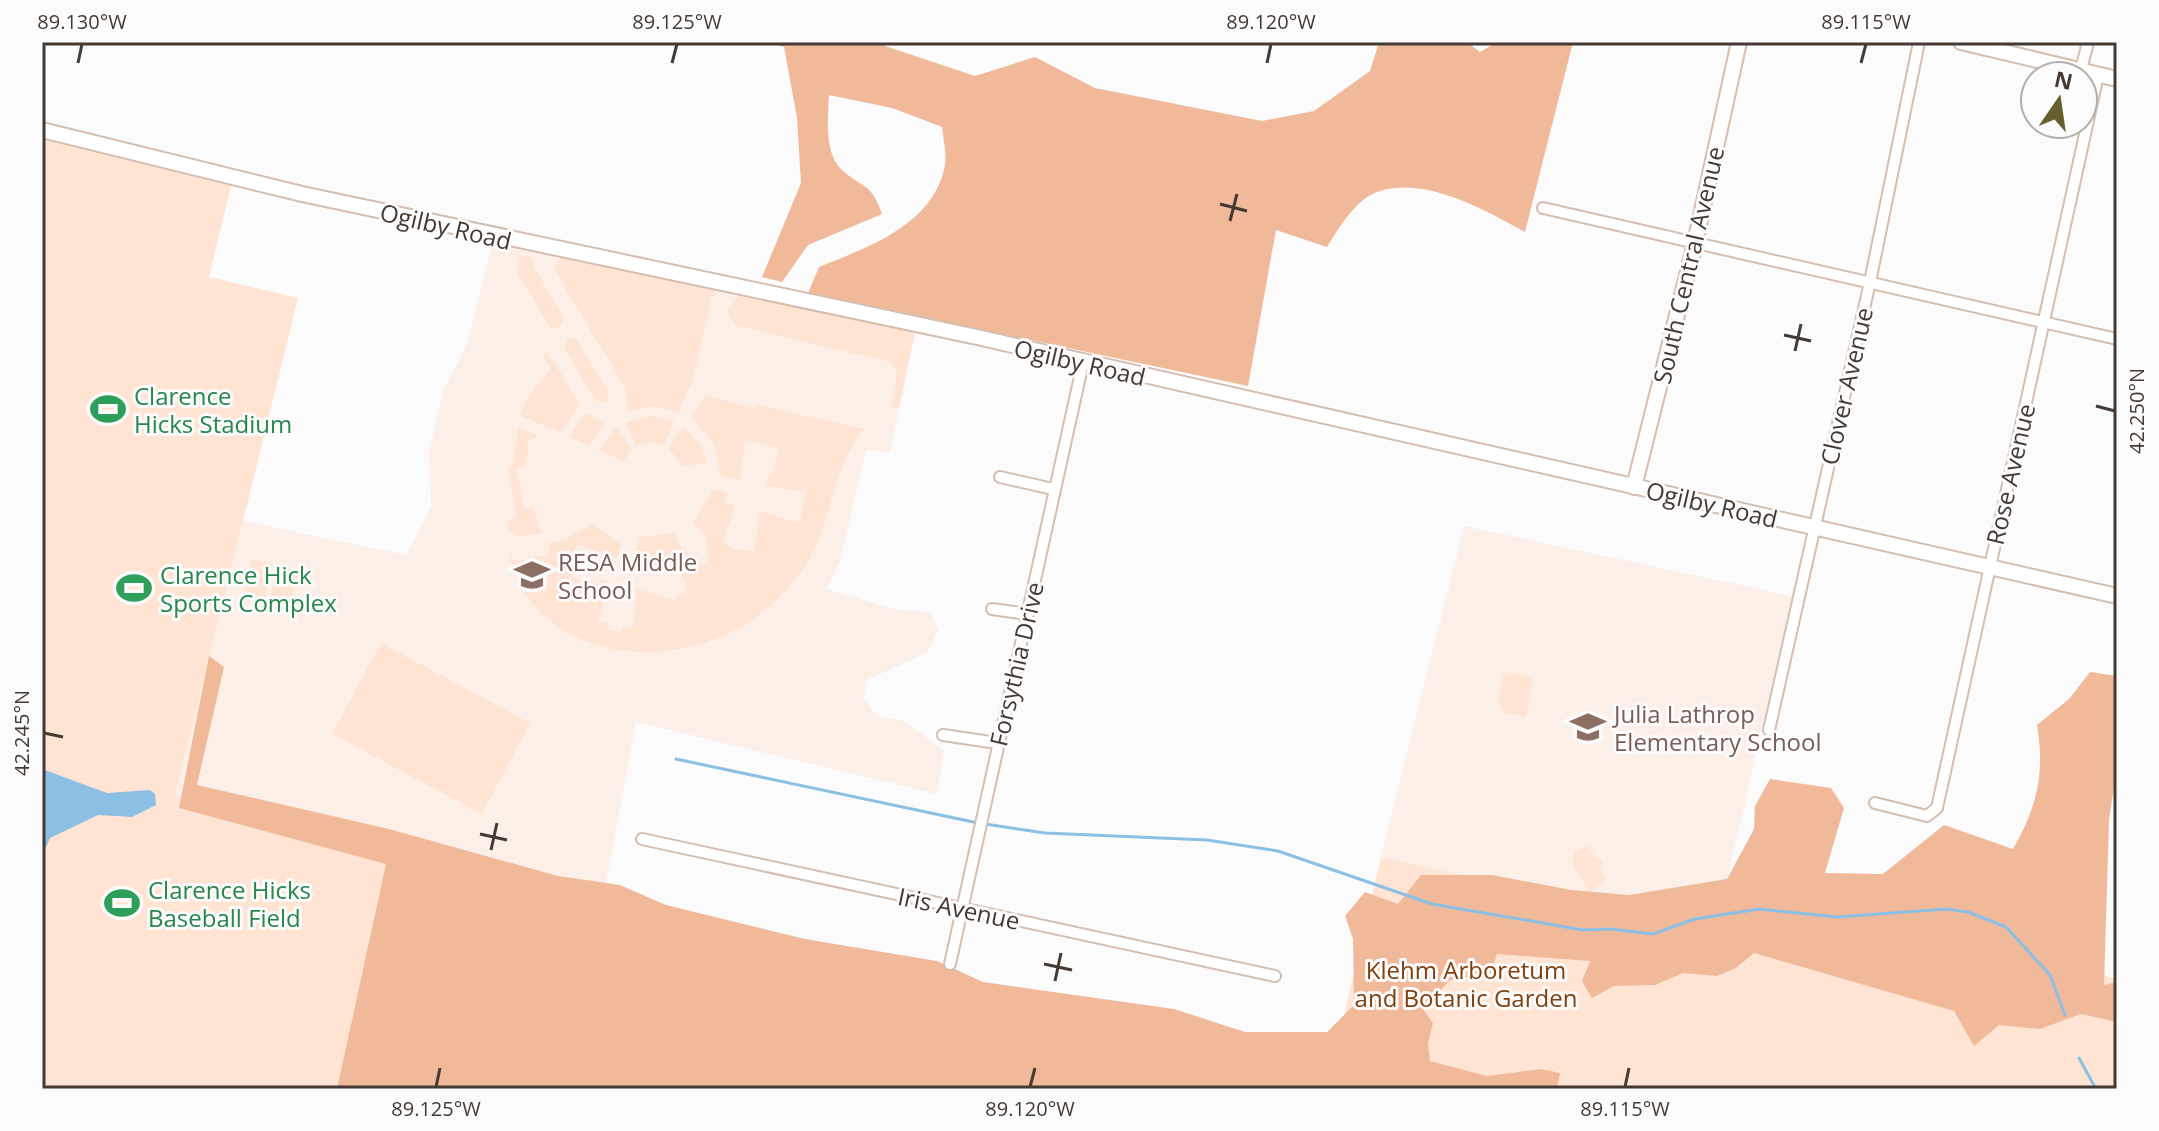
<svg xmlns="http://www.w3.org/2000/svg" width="2159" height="1131" font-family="'Open Sans',sans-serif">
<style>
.built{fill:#fcefe7}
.green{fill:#ffe4d4}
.forest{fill:#f0ba9a}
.water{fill:#8cbfe4}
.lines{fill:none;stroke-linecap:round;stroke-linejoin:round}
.stream{stroke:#8cbfe4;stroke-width:3}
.street-casing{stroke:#d6beaf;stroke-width:14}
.secondary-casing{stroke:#d6beaf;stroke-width:18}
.street{stroke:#fff;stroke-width:10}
.secondary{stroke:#fff;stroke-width:14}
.ticks{fill:none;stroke:#443a34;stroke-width:3}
.labels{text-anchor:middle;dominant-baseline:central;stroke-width:6;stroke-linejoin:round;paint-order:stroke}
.street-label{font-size:24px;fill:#443a34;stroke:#fbfbfb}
.leisure-label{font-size:24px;fill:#27864d;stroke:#fbfbfb;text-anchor:start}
.education-label{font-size:24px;fill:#785e54;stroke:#fbfbfb;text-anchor:start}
.park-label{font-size:24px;fill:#80400e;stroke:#fbfbfb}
.neatline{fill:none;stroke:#443a34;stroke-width:3}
.ticks-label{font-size:20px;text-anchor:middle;fill:#443a34}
</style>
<rect width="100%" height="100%" fill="#fbfbfb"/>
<g class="built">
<path d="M493,240L915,332L890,453L866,450L840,561L827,589L894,609L932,613L938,631L928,652L867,680L863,699L879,717L901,720L944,750L937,794L636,722L602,905L387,858L175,796L243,521L406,555L431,507L429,451L444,389L467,345Z"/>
<path d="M1464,526L1792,596L1723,898L1606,907L1381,857Z"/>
</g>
<g class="green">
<path d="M42,139L231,186L209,277L298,298L175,796L387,858L1293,1055L1338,1042L1381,857L1606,907L2087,944L2106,976L2117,980V1089H42Z"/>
<path d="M526,255L533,261L535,269L564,318L560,328L550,327L517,272L519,258Z"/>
<path d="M569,257L712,288L715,296H712L693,380L678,412L653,406L628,411L625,387L554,269L560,258Z"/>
<path d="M739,296L915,332L899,408L892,406L897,373L890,362L735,325L727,312Z"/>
<path d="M575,338L609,391L607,402L596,401L564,348L568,339Z"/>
<path d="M548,353L580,404L560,432L519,415L533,390L552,368L542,356Z"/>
<path d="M706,395L754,409L758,405L864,429C836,462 833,508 816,546C807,566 792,585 776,600C715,661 596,675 535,606C520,590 511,574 510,553L515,561L549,555V543L567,539L591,524L621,544L618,558L578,545L568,564L573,566L571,577L598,584L600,580L610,582L598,621L609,624L608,630L621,632L623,627L632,629L637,589L676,601L677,594L684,593L687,580L681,578L683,569L642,564L644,554L636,552L639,537L675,533L682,550L685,549L690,556L694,553L702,565L709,564L706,536L693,522L713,490L727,493L725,503L735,505L723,543L733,549L754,551L760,511L799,523L806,492L766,486L769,474L773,475L778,448L745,440L740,480L721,476L714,444L691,416Z"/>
<path d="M586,413L605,424L589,446L569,437Z"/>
<path d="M651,416L674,421L663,446L651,442L636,445L625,422Z"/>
<path d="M683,427L700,444L706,463L682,466L669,448Z"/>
<path d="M518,428L539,435L529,440L526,466L517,469L524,509L533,508L541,533L519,537L509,531L507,522L516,516L508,469L513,464Z"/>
<path d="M616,428L632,449L623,461L599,450Z"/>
<path d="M252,559L273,564L265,598L244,593Z"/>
<path d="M278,565L299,570L291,604L270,599Z"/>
<path d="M381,643L530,723L482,814L332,734Z"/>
<path d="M1504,672L1533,677L1526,717L1505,713L1498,702Z"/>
<path d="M1588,846L1595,857L1603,859L1601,872L1606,881L1589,892L1572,864L1575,851Z"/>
</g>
<g class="forest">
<path d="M768,42H873L975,76L1035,57L1095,88L1262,121L1314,111L1370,71L1379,42H1467L1480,52L1497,42H1573L1525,232C1485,210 1424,175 1377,192C1355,200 1339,228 1327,247L1276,230L1248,386L808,293L819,267C868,247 934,225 945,165C947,154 943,138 942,127L892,108L829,95C828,116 824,153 841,169C863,190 870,180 882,214L808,245L782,282L762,277L801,183L797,118L784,47Z"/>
<path d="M209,656L224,667L197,785L389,829L558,876L620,885L666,905L805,939L937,961L983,982L1174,1009L1245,1032H1327L1354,1005L1353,939L1345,916L1365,892L1398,904L1421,875H1492L1571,890L1629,895L1727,879L1754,829L1755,806L1770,779L1831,788L1844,808L1825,873L1883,874L1944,825L2013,849C2037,807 2045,774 2037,725L2069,699L2090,672L2117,676V767L2109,820L2104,985L2117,982V1022L2081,1014L2040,1029L1999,1025L1974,1046L1954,1011L1754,953L1736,968L1717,976L1683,973L1655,985L1614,986L1592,998L1582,981L1590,961L1497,954L1491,973L1450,980L1423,1009L1433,1023L1428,1044L1430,1061L1487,1076L1541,1069L1560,1073L1557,1089H337L386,864L179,808Z"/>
</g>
<path class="water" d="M42,769L107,793L150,790L155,794L156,805L132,817L98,815L50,838L42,856Z"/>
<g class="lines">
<g class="stream">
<path d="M676,759L978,823"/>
<path d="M985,824L1045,833L1207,840L1278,851L1432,904L1583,930L1610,929L1653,934L1695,919L1759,909L1837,917L1947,909L1968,912L2006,927L2050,975L2065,1015"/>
<path d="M2079,1058L2096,1089"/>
</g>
<g class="street-casing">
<g id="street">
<path d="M2081,70L2088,42"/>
<path d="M1543,208L2117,339"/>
<path d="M1000,477L1053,489"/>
<path d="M992,609L1028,614"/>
<path d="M1769,730L1870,282L1919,42"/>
<path d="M943,735L997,743"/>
<path d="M1875,803L1927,816L1937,808L2098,75"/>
<path d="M642,839L1275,976"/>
<path d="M950,964L1083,363"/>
</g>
</g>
<g class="secondary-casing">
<g id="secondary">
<path d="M1961,42L2117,79"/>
<path d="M42,130L302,194L977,337L2117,596"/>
<path d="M1634,487L1695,243L1739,42"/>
</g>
</g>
<use href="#street" class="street"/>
<use href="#secondary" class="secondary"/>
</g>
<path class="ticks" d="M78,63L82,44M672,63L677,44M1267,63L1271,44M1861,63L1866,44M1220,204L1247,211M1230,221L1237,194M1784,335L1811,341M1795,351L1801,324M2096,406L2115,411M44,733L63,737M480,834L507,840M491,850L497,823M1044,964L1072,970M1055,981L1061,953M436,1087L440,1068M1030,1087L1035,1068M1625,1087L1629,1068"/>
<defs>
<g id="stadium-bare" transform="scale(2.76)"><path d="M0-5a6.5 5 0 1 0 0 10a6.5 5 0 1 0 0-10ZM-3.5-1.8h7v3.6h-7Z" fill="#2e9e5b" stroke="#fbfbfb" stroke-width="2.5" paint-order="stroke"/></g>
<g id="school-bare" transform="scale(2.76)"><path d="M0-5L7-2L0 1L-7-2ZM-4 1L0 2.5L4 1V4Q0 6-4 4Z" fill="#8d6e63" stroke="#fbfbfb" stroke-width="2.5" paint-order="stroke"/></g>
</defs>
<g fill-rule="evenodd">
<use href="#stadium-bare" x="108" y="409"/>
<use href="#school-bare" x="532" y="575"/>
<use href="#stadium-bare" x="134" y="588"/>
<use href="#school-bare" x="1588" y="727"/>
<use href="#stadium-bare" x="122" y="903"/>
</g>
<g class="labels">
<g class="street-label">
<text transform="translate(446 226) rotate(13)">Ogilby Road</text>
<text transform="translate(1688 265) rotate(-77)">South Central Avenue</text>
<text transform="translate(1080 362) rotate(13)">Ogilby Road</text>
<text transform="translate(1846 386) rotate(-77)">Clover Avenue</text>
<text transform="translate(2010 474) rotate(-77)">Rose Avenue</text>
<text transform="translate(1712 504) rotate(13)">Ogilby Road</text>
<text transform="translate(1016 664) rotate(-77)">Forsythia Drive</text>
<text transform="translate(959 908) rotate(12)">Iris Avenue</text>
</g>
<g class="leisure-label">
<text x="134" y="395">Clarence<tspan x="134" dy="28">Hicks Stadium</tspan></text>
<text x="160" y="574">Clarence Hick<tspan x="160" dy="28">Sports Complex</tspan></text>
<text x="148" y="889">Clarence Hicks<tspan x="148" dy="28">Baseball Field</tspan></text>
</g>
<g class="education-label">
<text x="558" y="561">RESA Middle<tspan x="558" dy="28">School</tspan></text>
<text x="1614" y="713">Julia Lathrop<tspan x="1614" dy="28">Elementary School</tspan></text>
</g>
<g class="park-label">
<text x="1466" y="969">Klehm Arboretum<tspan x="1466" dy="28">and Botanic Garden</tspan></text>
</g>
</g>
<rect width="2159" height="1131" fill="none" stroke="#fbfbfb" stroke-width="88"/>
<g transform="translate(2059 100) rotate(13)"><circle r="38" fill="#fbfbfb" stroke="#b2aeab" stroke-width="2"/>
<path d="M0-6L14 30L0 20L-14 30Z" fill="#67602d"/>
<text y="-12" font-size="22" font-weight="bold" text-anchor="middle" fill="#443a34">N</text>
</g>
<rect x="44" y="44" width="2071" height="1043" class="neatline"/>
<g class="ticks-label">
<text x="82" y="29">89.130°W</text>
<text x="677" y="29">89.125°W</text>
<text x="1271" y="29">89.120°W</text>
<text x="1866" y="29">89.115°W</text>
<text transform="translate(2137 411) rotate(-90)" y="7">42.250°N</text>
<text transform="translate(22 733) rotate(-90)" y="7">42.245°N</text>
<text x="436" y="1116">89.125°W</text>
<text x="1030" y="1116">89.120°W</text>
<text x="1625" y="1116">89.115°W</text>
</g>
</svg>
